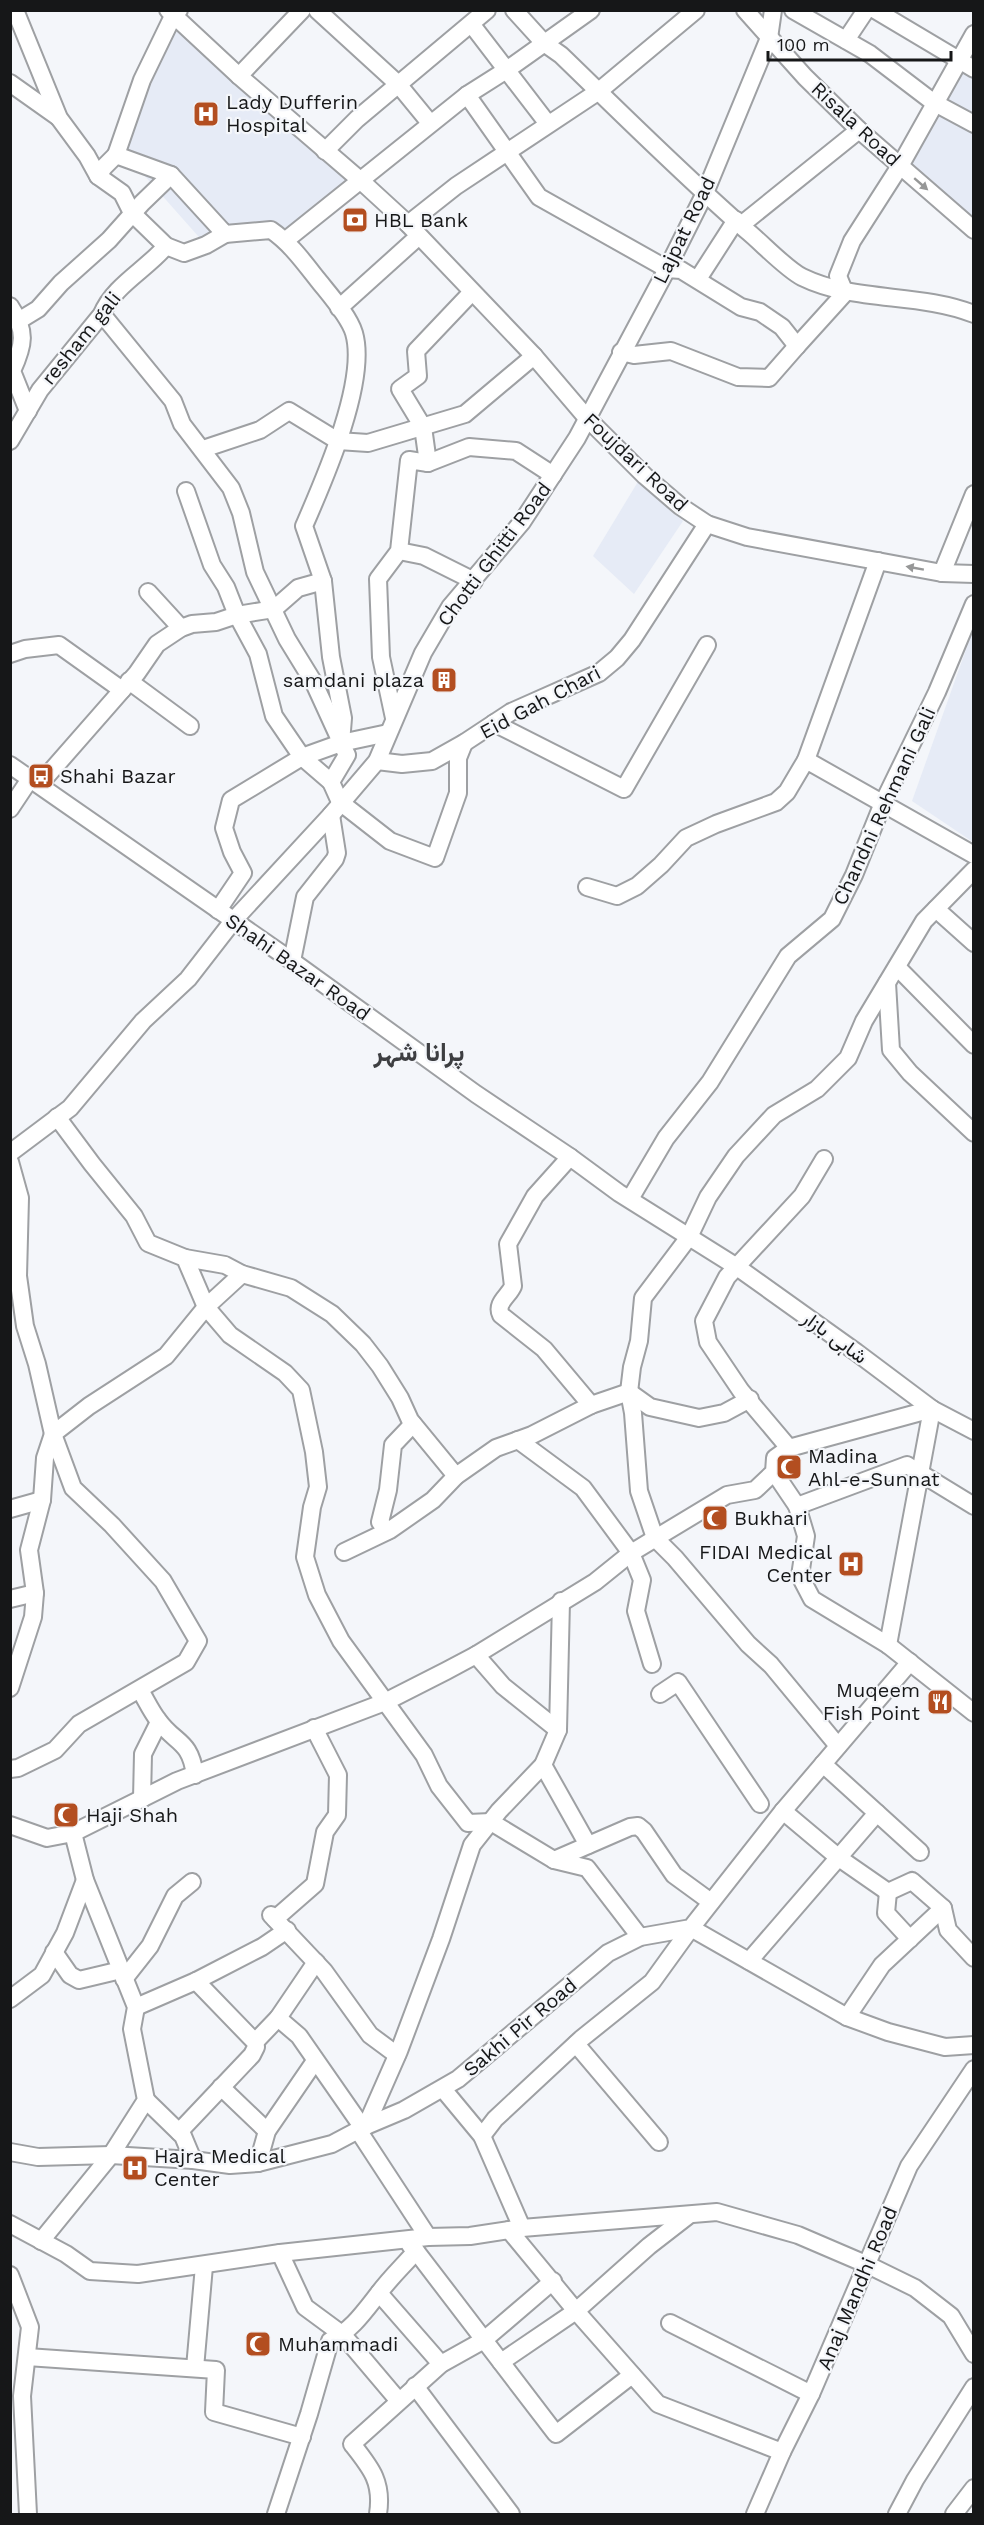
<svg xmlns="http://www.w3.org/2000/svg" width="984" height="2525" font-family="'Work Sans',Vazirmatn,sans-serif">
<style>
.built{fill:#e6ebf6}
.lines{fill:none;stroke-linecap:round;stroke-linejoin:round}
.minor-casing{stroke:#9ea0a3;stroke-width:20}
.minor{stroke:#fff;stroke-width:16}
.oneway{fill:#969797}
.labels{text-anchor:middle;dominant-baseline:central;stroke-width:4.5;stroke-linejoin:round;paint-order:stroke}
.poi-label{font-size:20px;fill:#161718;stroke:#f4f6fa;text-anchor:start}
.street-label{font-size:20px;fill:#161718;stroke:#f4f6fa}
.district-label{font-size:26px;font-weight:bold;fill:#3d3e41;stroke:#f4f6fa}
</style>
<rect width="100%" height="100%" fill="#f4f6fa"/>
<g class="built">
<path d="M173,16L360,180L286,240L271,230L206,245L119,147Z"/>
<path d="M973,34V231L900,166Z"/>
<path d="M639,480L683,521L634,594L593,556Z"/>
<path d="M973,630V842L912,801Z"/>
</g>
<g class="lines">
<g class="minor-casing">
<g id="minor">
<path d="M15,10L59,118L87,156L98,176L122,193L132,213L166,246L184,253L206,245L225,234"/>
<path d="M168,10L239,76L360,180L408,224L534,356L586,417L645,476L680,506L707,524L747,537L942,573L974,574"/>
<path d="M317,10L398,84L430,123"/>
<path d="M514,10L544,43L561,55C622,114 682,174 746,230C761,242 786,269 802,277C855,303 918,292 974,314"/>
<path d="M745,10L805,77L859,130L974,230"/>
<path d="M793,10L870,54L933,102L974,124"/>
<path d="M875,10L974,69"/>
<path d="M472,25L548,124"/>
<path d="M846,40L866,10"/>
<path d="M239,76L302,10"/>
<path d="M10,83L58,117"/>
<path d="M467,95L539,197L667,269L681,270L741,307L760,312L782,327L797,346L845,293L838,276L852,241L900,166L974,34"/>
<path d="M325,151L357,119L487,10"/>
<path d="M116,155L142,80L173,16L179,10"/>
<path d="M98,176L104,167L116,155L171,175L225,234L271,230C290,243 303,261 318,280C329,294 349,316 354,333C368,381 324,480 304,526L323,581L331,657L343,718L341,743L347,755L331,782L340,802L390,841L435,858L458,793V758L464,743"/>
<path d="M408,224L456,186L599,91L696,10"/>
<path d="M741,225L859,130"/>
<path d="M286,240L467,95L508,69L591,10"/>
<path d="M698,279L736,220"/>
<path d="M10,306C27,331 24,345 12,371L28,411"/>
<path d="M339,308L419,236"/>
<path d="M102,314L173,401L182,424L231,488L241,513L255,572L287,639L314,683L341,742"/>
<path d="M20,320L38,309L61,283L109,240L142,203L171,175"/>
<path d="M621,352L634,355L671,351L738,377L769,378L797,346"/>
<path d="M10,441L40,390L102,314C113,286 147,269 166,246"/>
<path d="M203,449L260,430L289,411L338,441L368,443L465,414L534,356"/>
<path d="M428,463L423,427L400,389L418,376L416,351L472,292"/>
<path d="M186,491L212,565L226,587L237,615L258,654L274,716L302,757L331,782"/>
<path d="M399,551L424,556L474,581"/>
<path d="M942,573L974,494"/>
<path d="M148,592L181,628"/>
<path d="M10,654L25,649L59,645L122,690"/>
<path d="M129,681L190,726"/>
<path d="M394,718L381,657L378,579L399,551L409,460L428,463L469,447L516,451L553,475"/>
<path d="M494,723L624,789L707,645"/>
<path d="M806,760L878,561"/>
<path d="M377,761L402,764L432,761L464,743L511,712L599,673L617,658L632,640L707,524"/>
<path d="M10,765L292,961L476,1094L570,1157L619,1193L737,1267L856,1352L932,1409L974,1431"/>
<path d="M10,809L30,779L45,778L137,673L157,644L181,628L192,624L216,622L237,615L274,609L298,588L323,581"/>
<path d="M587,887L617,896L637,886L661,865L686,838L716,824L776,802L787,792L806,760L974,855"/>
<path d="M936,909L974,943"/>
<path d="M218,910L243,873L232,852L224,828L231,800L302,757L341,743L388,733"/>
<path d="M292,961L305,897L335,859L337,853L331,815"/>
<path d="M897,967L974,1045"/>
<path d="M887,983L891,1050L910,1073L974,1133"/>
<path d="M57,1117L92,1164L134,1216L148,1243L185,1258L206,1307L230,1335L285,1373L301,1390L314,1452L318,1487L312,1507L305,1557L317,1595L341,1641L424,1755L439,1786L468,1823L491,1822L554,1860L587,1868L640,1937"/>
<path d="M10,1153L70,1108L143,1021L188,979L233,921L331,815L377,761L423,653L450,607L522,522L577,438L667,269L705,193L769,38L773,10"/>
<path d="M570,1157L535,1196L508,1244L513,1286C509,1296 495,1303 501,1315L544,1349L591,1405"/>
<path d="M10,1162L20,1198L18,1276L25,1326L37,1364L53,1434L73,1488L112,1525L163,1581L198,1641L186,1662L79,1724L55,1750L18,1768L10,1769"/>
<path d="M630,1199L666,1138L710,1082L788,956L832,919L854,875L883,803L937,692L974,604"/>
<path d="M185,1258L225,1265L242,1274L291,1288L332,1314L363,1344L380,1366L400,1398L410,1420L456,1476"/>
<path d="M629,1392L650,1407L699,1418L724,1413L750,1399"/>
<path d="M518,1440L583,1488L631,1553L642,1580L636,1611L652,1664"/>
<path d="M789,1448L741,1391L708,1342L704,1321L727,1277L802,1196L824,1159"/>
<path d="M774,1472L797,1506"/>
<path d="M974,1506L907,1465L797,1506L806,1536L800,1576L812,1599L888,1645L974,1713"/>
<path d="M10,1509L42,1500"/>
<path d="M387,1531L380,1522L388,1490L393,1445L413,1424"/>
<path d="M344,1552L390,1530L433,1500L456,1476L496,1448L532,1435L591,1405L629,1392"/>
<path d="M10,1599L35,1593"/>
<path d="M888,1645L932,1409"/>
<path d="M476,1655L503,1686L558,1730"/>
<path d="M10,1688L33,1617L35,1593L29,1550L42,1500L45,1458L53,1434L89,1406L166,1356L206,1307L242,1274"/>
<path d="M140,1690C146,1700 151,1711 158,1720C175,1744 190,1739 195,1775"/>
<path d="M660,1694L678,1682L760,1804"/>
<path d="M838,1746L771,1665L748,1644L675,1558L655,1538L639,1491L633,1413L629,1392L632,1367L639,1341L643,1298L689,1237L708,1197L736,1156L774,1115L817,1089L848,1058L864,1021L924,921L974,870"/>
<path d="M823,1764L920,1852"/>
<path d="M543,1765L588,1845"/>
<path d="M142,1799L143,1754L159,1722"/>
<path d="M783,1811L839,1858L888,1892L912,1881L943,1908L948,1930L974,1958"/>
<path d="M10,1825L47,1838L73,1833L85,1880L136,2007L132,2029L146,2100L111,2155L41,2241"/>
<path d="M73,1833L177,1781L385,1702L446,1671L476,1655L595,1582L631,1553L727,1495L755,1490L774,1472L775,1458L789,1448L932,1409"/>
<path d="M554,1860L630,1827L638,1826L644,1831L674,1875L711,1902"/>
<path d="M888,1892L886,1913L910,1939"/>
<path d="M271,1915L324,1971L370,2035L397,2055"/>
<path d="M275,1919L315,1884L325,1832L337,1815L338,1775L314,1728"/>
<path d="M54,1952L70,1975L79,1980L121,1970"/>
<path d="M749,1961L877,1813"/>
<path d="M124,1979L150,1946L175,1896L192,1882"/>
<path d="M10,1999L42,1975L65,1933L85,1880"/>
<path d="M136,2007L196,1981L262,1947L287,1930"/>
<path d="M847,2017L882,1965L943,1908"/>
<path d="M278,2018L299,2036L363,2128"/>
<path d="M255,2042L278,2018L316,1962"/>
<path d="M576,2044L659,2142"/>
<path d="M221,2087L267,2131"/>
<path d="M443,2089L482,2136L522,2228"/>
<path d="M146,2100L183,2136L193,2160"/>
<path d="M366,2126L399,2051L441,1939L472,1845L499,1811L543,1765L558,1730L561,1601"/>
<path d="M358,2130L428,2237"/>
<path d="M179,2132L252,2055L256,2047L255,2042L196,1981"/>
<path d="M482,2136L495,2119L581,2039L652,1982L691,1928L847,2017L888,2032L945,2047L974,2045"/>
<path d="M10,2152L38,2157L111,2155L193,2160L230,2165L258,2163L332,2144L366,2126L404,2110L458,2079L608,1953L640,1937L691,1928L783,1811L910,1662"/>
<path d="M258,2163L267,2131L315,2061"/>
<path d="M10,2224L66,2254L90,2271L138,2274L280,2253L428,2237L470,2236L522,2228L717,2212L798,2235L868,2265L915,2288L951,2316L974,2354"/>
<path d="M509,2230L576,2311L658,2404L782,2452"/>
<path d="M416,2251L556,2434L632,2375"/>
<path d="M280,2253L305,2307L343,2335L398,2400"/>
<path d="M10,2275L30,2327L22,2396L28,2514"/>
<path d="M379,2293L441,2364"/>
<path d="M670,2323L811,2394"/>
<path d="M27,2357L216,2370L214,2412L302,2437"/>
<path d="M501,2362L576,2311L649,2246L689,2215"/>
<path d="M195,2368L204,2266"/>
<path d="M415,2386L511,2514"/>
<path d="M276,2514L309,2414L330,2341C352,2330 364,2312 379,2293C390,2278 404,2265 416,2251L410,2245"/>
<path d="M378,2514C383,2482 371,2468 352,2444L441,2364L484,2340L553,2281"/>
<path d="M755,2514L782,2452L811,2394L909,2166L974,2069"/>
<path d="M897,2514L915,2480L974,2387"/>
<path d="M954,2514L974,2488"/>
</g>
</g>
<use href="#minor" class="minor"/>
</g>
<defs><path id="oneway-solid" d="M-6-.8H1V-3.2L6.5 0L1 3.2V.8H-6Z" transform="scale(1.5)"/></defs>
<g class="oneway">
<use href="#oneway-solid" transform="translate(921 184) rotate(41)"/>
<use href="#oneway-solid" transform="translate(915 568) rotate(-170)"/>
</g>
<defs>
<g id="hospital-square" transform="scale(1.35)"><rect x="-9" y="-9" width="18" height="18" rx="4" fill="#b34e20" stroke="#f4f6fa"/><path d="M-5-5h3v3.5h4V-5h3V5h-3V1.5h-4V5h-3Z" fill="#fff"/></g>
<g id="bank-square" transform="scale(1.35)"><rect x="-9" y="-9" width="18" height="18" rx="4" fill="#b34e20" stroke="#f4f6fa"/><path d="M-6-4H6V4H-6ZM0-2.3a2.3 2.3 0 1 0 0 4.6a2.3 2.3 0 1 0 0-4.6Z" fill="#fff"/></g>
<g id="building-square" transform="scale(1.35)"><rect x="-9" y="-9" width="18" height="18" rx="4" fill="#b34e20" stroke="#f4f6fa"/><path d="M-4-6H4V6H1V3H-1V6H-4ZM-2.5-4.3h1.7v1.8h-1.7ZM.8-4.3h1.7v1.8H.8ZM-2.5-1h1.7V.8h-1.7ZM.8-1h1.7V.8H.8Z" fill="#fff"/></g>
<g id="bus-square" transform="scale(1.35)"><rect x="-9" y="-9" width="18" height="18" rx="4" fill="#b34e20" stroke="#f4f6fa"/><path d="M-5-6H5V4H4V6H2V4H-2V6H-4V4H-5ZM-3.5-4V0h7V-4ZM-3.5 1.2v1.5H-2V1.2ZM2 1.2v1.5H3.5V1.2Z" fill="#fff"/></g>
<g id="mosque-square" transform="scale(1.35)"><rect x="-9" y="-9" width="18" height="18" rx="4" fill="#b34e20" stroke="#f4f6fa"/><path d="M3.5-4.9A6 6 0 1 0 3.5 4.9A5 5 0 1 1 3.5-4.9Z" fill="#fff"/></g>
<g id="restaurant-square" transform="scale(1.35)"><rect x="-9" y="-9" width="18" height="18" rx="4" fill="#b34e20" stroke="#f4f6fa"/><path d="M-5-6h1v4h1v-4h1v4h1v-4h1v5L-1.5 .5V6h-2V.5L-5-1ZM5-6V6H3V1.5H1.5Q1.5-4 5-6Z" fill="#fff"/></g>
</defs>
<g fill-rule="evenodd">
<use href="#hospital-square" x="206" y="114"/>
<use href="#bank-square" x="355" y="220"/>
<use href="#building-square" x="444" y="680"/>
<use href="#bus-square" x="41" y="776"/>
<use href="#mosque-square" x="789" y="1467"/>
<use href="#mosque-square" x="715" y="1518"/>
<use href="#hospital-square" x="851" y="1564"/>
<use href="#restaurant-square" x="940" y="1702"/>
<use href="#mosque-square" x="66" y="1815"/>
<use href="#hospital-square" x="135" y="2168"/>
<use href="#mosque-square" x="258" y="2344"/>
</g>
<g class="labels">
<g class="poi-label">
<text x="226" y="102">Lady Dufferin<tspan x="226" dy="23">Hospital</tspan></text>
<text x="374" y="220">HBL Bank</text>
<text x="424" y="680" text-anchor="end">samdani plaza</text>
<text x="60" y="776">Shahi Bazar</text>
<text x="808" y="1456">Madina<tspan x="808" dy="23">Ahl-e-Sunnat</tspan></text>
<text x="734" y="1518">Bukhari</text>
<text x="832" y="1552" text-anchor="end">FIDAI Medical<tspan x="832" dy="23">Center</tspan></text>
<text x="920" y="1690" text-anchor="end">Muqeem<tspan x="920" dy="23">Fish Point</tspan></text>
<text x="86" y="1815">Haji Shah</text>
<text x="154" y="2156">Hajra Medical<tspan x="154" dy="23">Center</tspan></text>
<text x="278" y="2344">Muhammadi</text>
</g>
<g class="street-label">
<text transform="translate(856 124) rotate(43)">Risala Road</text>
<text transform="translate(684 230) rotate(-64)">Lajpat Road</text>
<text transform="translate(81 338) rotate(-51)">resham gali</text>
<text transform="translate(636 462) rotate(43)">Foujdari Road</text>
<text transform="translate(494 554) rotate(-53)">Chotti Ghitti Road</text>
<text transform="translate(540 702) rotate(-28)">Eid Gah Chari</text>
<text transform="translate(884 806) rotate(-65)">Chandni Rehmani Gali</text>
<text transform="translate(298 967) rotate(35)">Shahi Bazar Road</text>
<text transform="translate(835 1337) rotate(36)">شاہی بازار</text>
<text transform="translate(520 2027) rotate(-40)">Sakhi Pir Road</text>
<text transform="translate(857 2288) rotate(-67)">Anaj Mandhi Road</text>
</g>
<g class="district-label">
<text x="419" y="1052">پرانا شہر</text>
</g>
</g>
<rect width="984" height="2525" fill="none" stroke="#161718" stroke-width="24"/>
<path d="M768 51v9h183v-9" fill="none" stroke="#161718" stroke-width="3"/>
<text x="777" y="51" font-size="18" fill="#161718" stroke="#f4f6fa" stroke-width="4.5" paint-order="stroke">100 m</text>
</svg>
